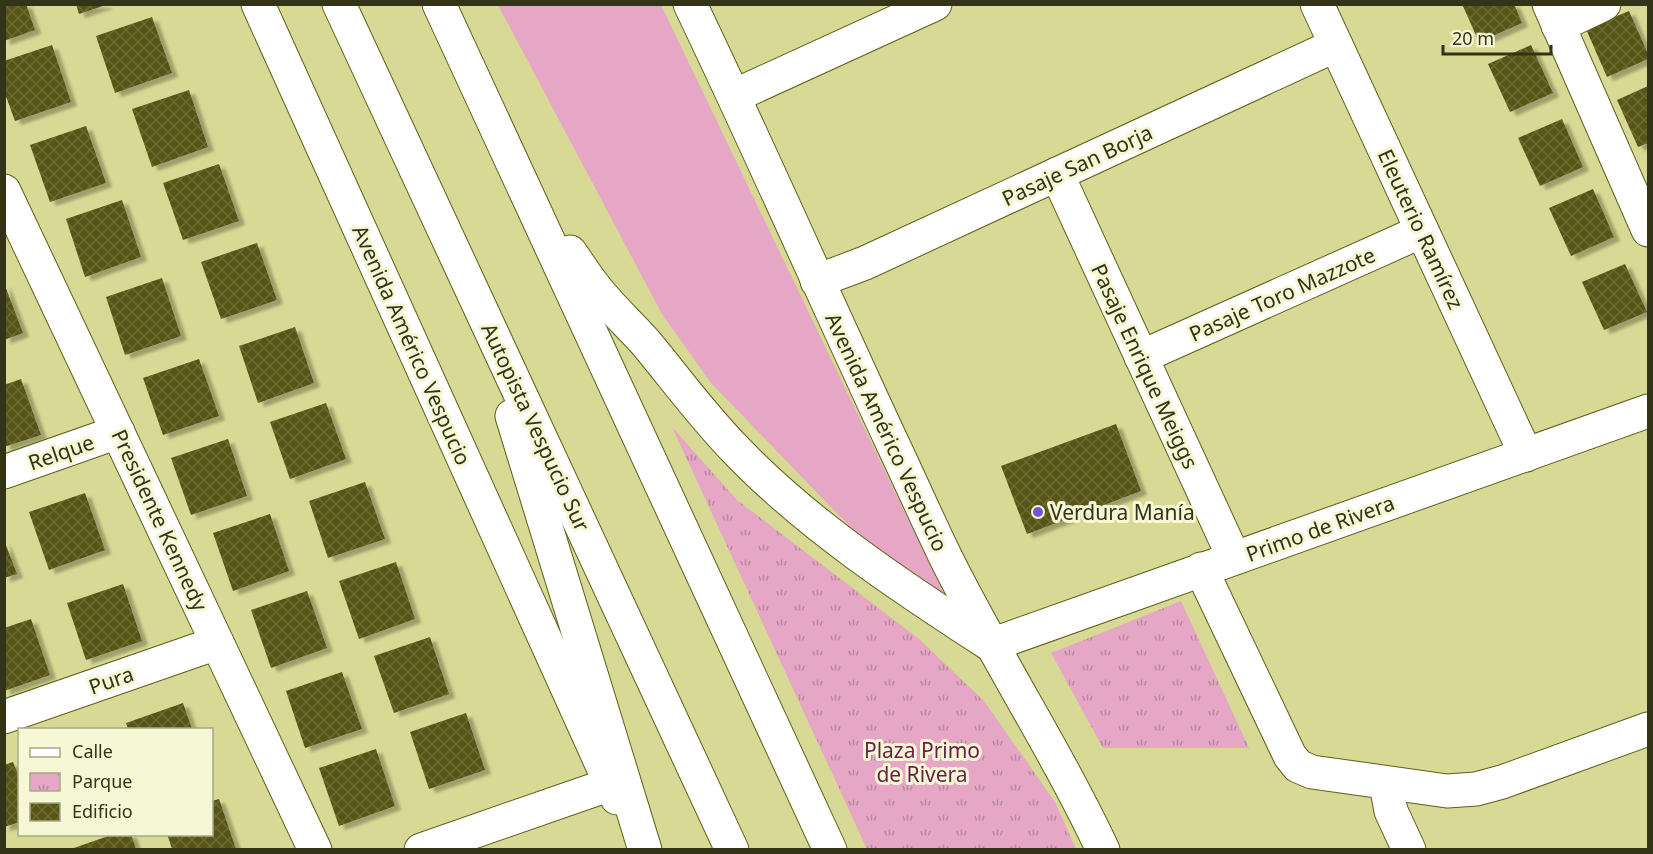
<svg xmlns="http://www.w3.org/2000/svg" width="1653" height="854" font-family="'Noto Sans',sans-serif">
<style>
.green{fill:#e5a7c5}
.park{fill:url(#park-tufts)}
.building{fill:url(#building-cross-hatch);filter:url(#shadow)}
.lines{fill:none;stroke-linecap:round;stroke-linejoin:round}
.street-casing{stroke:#5f5e19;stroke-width:35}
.secondary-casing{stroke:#5f5e19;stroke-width:35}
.primary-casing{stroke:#5f5e19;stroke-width:35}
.highway-casing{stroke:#5f5e19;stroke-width:35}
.street{stroke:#fff;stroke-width:33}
.secondary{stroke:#fff;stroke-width:33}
.primary{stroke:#fff;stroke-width:33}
.highway{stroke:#fff;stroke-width:33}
.poi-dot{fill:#7156d0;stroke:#f6f7d5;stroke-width:2}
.labels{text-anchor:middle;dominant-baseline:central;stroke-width:6;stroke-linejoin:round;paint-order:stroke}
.street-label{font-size:21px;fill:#333317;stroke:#f6f7d5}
.poi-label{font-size:21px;fill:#333317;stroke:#f6f7d5;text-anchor:start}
.park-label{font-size:21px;fill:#681f49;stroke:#f6f7d5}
</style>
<defs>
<pattern id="park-tufts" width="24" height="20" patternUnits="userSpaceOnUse" patternTransform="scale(1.5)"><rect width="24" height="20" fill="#e5a7c5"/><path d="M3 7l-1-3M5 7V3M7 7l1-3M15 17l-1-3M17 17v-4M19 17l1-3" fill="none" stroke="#ba899f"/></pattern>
<pattern id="building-cross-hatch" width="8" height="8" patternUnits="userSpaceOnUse" patternTransform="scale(1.5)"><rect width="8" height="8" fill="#565514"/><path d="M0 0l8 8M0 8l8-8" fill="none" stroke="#6c6b35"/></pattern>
<filter id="shadow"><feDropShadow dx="6" dy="4" stdDeviation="1.5" flood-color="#0004"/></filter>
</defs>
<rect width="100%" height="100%" fill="#d7d994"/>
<path class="green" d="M498,5H661L955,617L855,532L711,383L662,314Z"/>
<g class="park">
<path d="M672,427L737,500L919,639L984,701L1055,802L1076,849H867Z"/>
<path d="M1181,601L1249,748H1103L1051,653Z"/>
</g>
<g class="building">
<path d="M4,4H26L35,30L4,41Z"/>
<path d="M76,4H106V5L79,14Z"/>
<path d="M1462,4H1514L1522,23L1479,42Z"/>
<path d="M1629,11L1648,54V59L1607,77L1586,29Z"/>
<path d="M152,17L172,73L115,93L96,36Z"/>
<path d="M52,45L71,102L15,121L4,91V61Z"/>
<path d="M1531,45L1553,93L1510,112L1488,64Z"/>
<path d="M1648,86V143L1638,147L1617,100Z"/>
<path d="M189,90L208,147L152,167L132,109Z"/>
<path d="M1562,119L1583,167L1540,186L1518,138Z"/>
<path d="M86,126L106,183L50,202L30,145Z"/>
<path d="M219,164L239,221L183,240L163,183Z"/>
<path d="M1593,189L1614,237L1571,256L1549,208Z"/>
<path d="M122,200L141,257L85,277L66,219Z"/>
<path d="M257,243L277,300L221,319L201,262Z"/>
<path d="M1625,264L1647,312L1604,330L1582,282Z"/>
<path d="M162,278L181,336L125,355L106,297Z"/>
<path d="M4,283L23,333L4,340Z"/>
<path d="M295,327L314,383L258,403L239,346Z"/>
<path d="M199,359L219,416L163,435L143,378Z"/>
<path d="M21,379L41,435L4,447V385Z"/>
<path d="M326,403L346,459L290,479L270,422Z"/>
<path d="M1116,424L1141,491L1027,534L1001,466Z"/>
<path d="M228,439L247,496L191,515L171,458Z"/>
<path d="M365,482L385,539L328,558L309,501Z"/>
<path d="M85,493L105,550L49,570L29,512Z"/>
<path d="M270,514L289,571L233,591L213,533Z"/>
<path d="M4,540L17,574L4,578Z"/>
<path d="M396,562L415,619L359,639L339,581Z"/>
<path d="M123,584L142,641L86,660L67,603Z"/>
<path d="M307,591L327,648L271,668L251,610Z"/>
<path d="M31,619L50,675L4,691V628Z"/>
<path d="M430,637L449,694L394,713L374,656Z"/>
<path d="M342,672L362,729L305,748L286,691Z"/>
<path d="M183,703L192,729H128L126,723Z"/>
<path d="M466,713L485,770L429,789L410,732Z"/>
<path d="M376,749L395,806L339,826L319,768Z"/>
<path d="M13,762L20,779V822L4,827V765Z"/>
<path d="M219,799L236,849H172L167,834H212V801Z"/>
<path d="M114,834H131L136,849H71Z"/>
</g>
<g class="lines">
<g class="street-casing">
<g id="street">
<path d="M1317,4L1526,455"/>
<path d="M1549,4L1648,230"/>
<path d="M1558,26L1604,4"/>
<path d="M734,96L935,4"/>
<path d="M1057,174L1234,558"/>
<path d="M4,191L315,850"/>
<path d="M817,281L865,263L1336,45"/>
<path d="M1141,357L1422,231"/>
<path d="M4,472L118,432"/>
<path d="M1201,569L1290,756L1298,766L1312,772L1447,791L1476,789L1502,782L1648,729"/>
<path d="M4,717L217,643"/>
<path d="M1386,784L1391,811L1409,850"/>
</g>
</g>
<g class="secondary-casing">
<g id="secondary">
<path d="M991,645L1648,411"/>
<path d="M421,850L611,784"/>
</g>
</g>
<g class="primary-casing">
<g id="primary">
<path d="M258,4L617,798"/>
<path d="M690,4C759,148 823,294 890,438C909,478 927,519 946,558C995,657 1056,750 1103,850"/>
</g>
</g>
<g class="highway-casing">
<g id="highway">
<path d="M339,4L732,850"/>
<path d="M439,4L830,850"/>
<path d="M570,252C578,263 585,275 594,286C609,306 629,324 646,343C675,378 702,415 734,448C806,524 903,588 991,645"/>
<path d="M512,416L645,850"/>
</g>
</g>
<use href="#street" class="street"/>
<use href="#secondary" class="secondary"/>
<use href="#primary" class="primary"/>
<use href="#highway" class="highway"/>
</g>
<circle class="poi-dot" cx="1038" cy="512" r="6"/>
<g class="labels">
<g class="street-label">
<text transform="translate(1077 165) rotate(-25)">Pasaje San Borja</text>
<text transform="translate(1421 229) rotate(65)">Eleuterio Ramírez</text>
<text transform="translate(1282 294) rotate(-24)">Pasaje Toro Mazzote</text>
<text transform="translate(412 345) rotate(66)">Avenida Américo Vespucio</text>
<text transform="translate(1145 366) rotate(65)">Pasaje Enrique Meiggs</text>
<text transform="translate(536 427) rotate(65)">Autopista Vespucio Sur</text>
<text transform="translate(887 432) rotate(65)">Avenida Américo Vespucio</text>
<text transform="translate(61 452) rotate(-19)">Relque</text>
<text transform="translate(160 520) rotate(65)">Presidente Kennedy</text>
<text transform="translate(1320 528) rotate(-20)">Primo de Rivera</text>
<text transform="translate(111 680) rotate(-19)">Pura</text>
</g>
<g class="poi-label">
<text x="1050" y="512">Verdura Manía</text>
</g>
<g class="park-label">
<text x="922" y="750">Plaza Primo<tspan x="922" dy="24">de Rivera</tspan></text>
</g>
</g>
<rect width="1653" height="854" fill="none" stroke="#333317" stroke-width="12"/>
<rect x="18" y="728" width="195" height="108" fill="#f6f7d5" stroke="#a8a989" stroke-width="1.5"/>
<rect x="30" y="748" width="30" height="9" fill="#ffffff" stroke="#a8a989" stroke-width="1.5"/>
<text x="72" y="758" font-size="18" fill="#333317">Calle</text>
<rect x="30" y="773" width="30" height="18" fill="url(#park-tufts)" stroke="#a8a989" stroke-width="1.5"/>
<text x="72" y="788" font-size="18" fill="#333317">Parque</text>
<rect x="30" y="803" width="30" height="18" fill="url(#building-cross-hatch)" stroke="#a8a989" stroke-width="1.5"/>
<text x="72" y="818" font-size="18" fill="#333317">Edificio</text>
<path d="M1443 45v9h108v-9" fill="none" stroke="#333317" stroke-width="3"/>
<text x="1452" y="45" font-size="18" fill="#333317" stroke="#f6f7d5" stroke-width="4.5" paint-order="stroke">20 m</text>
</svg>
